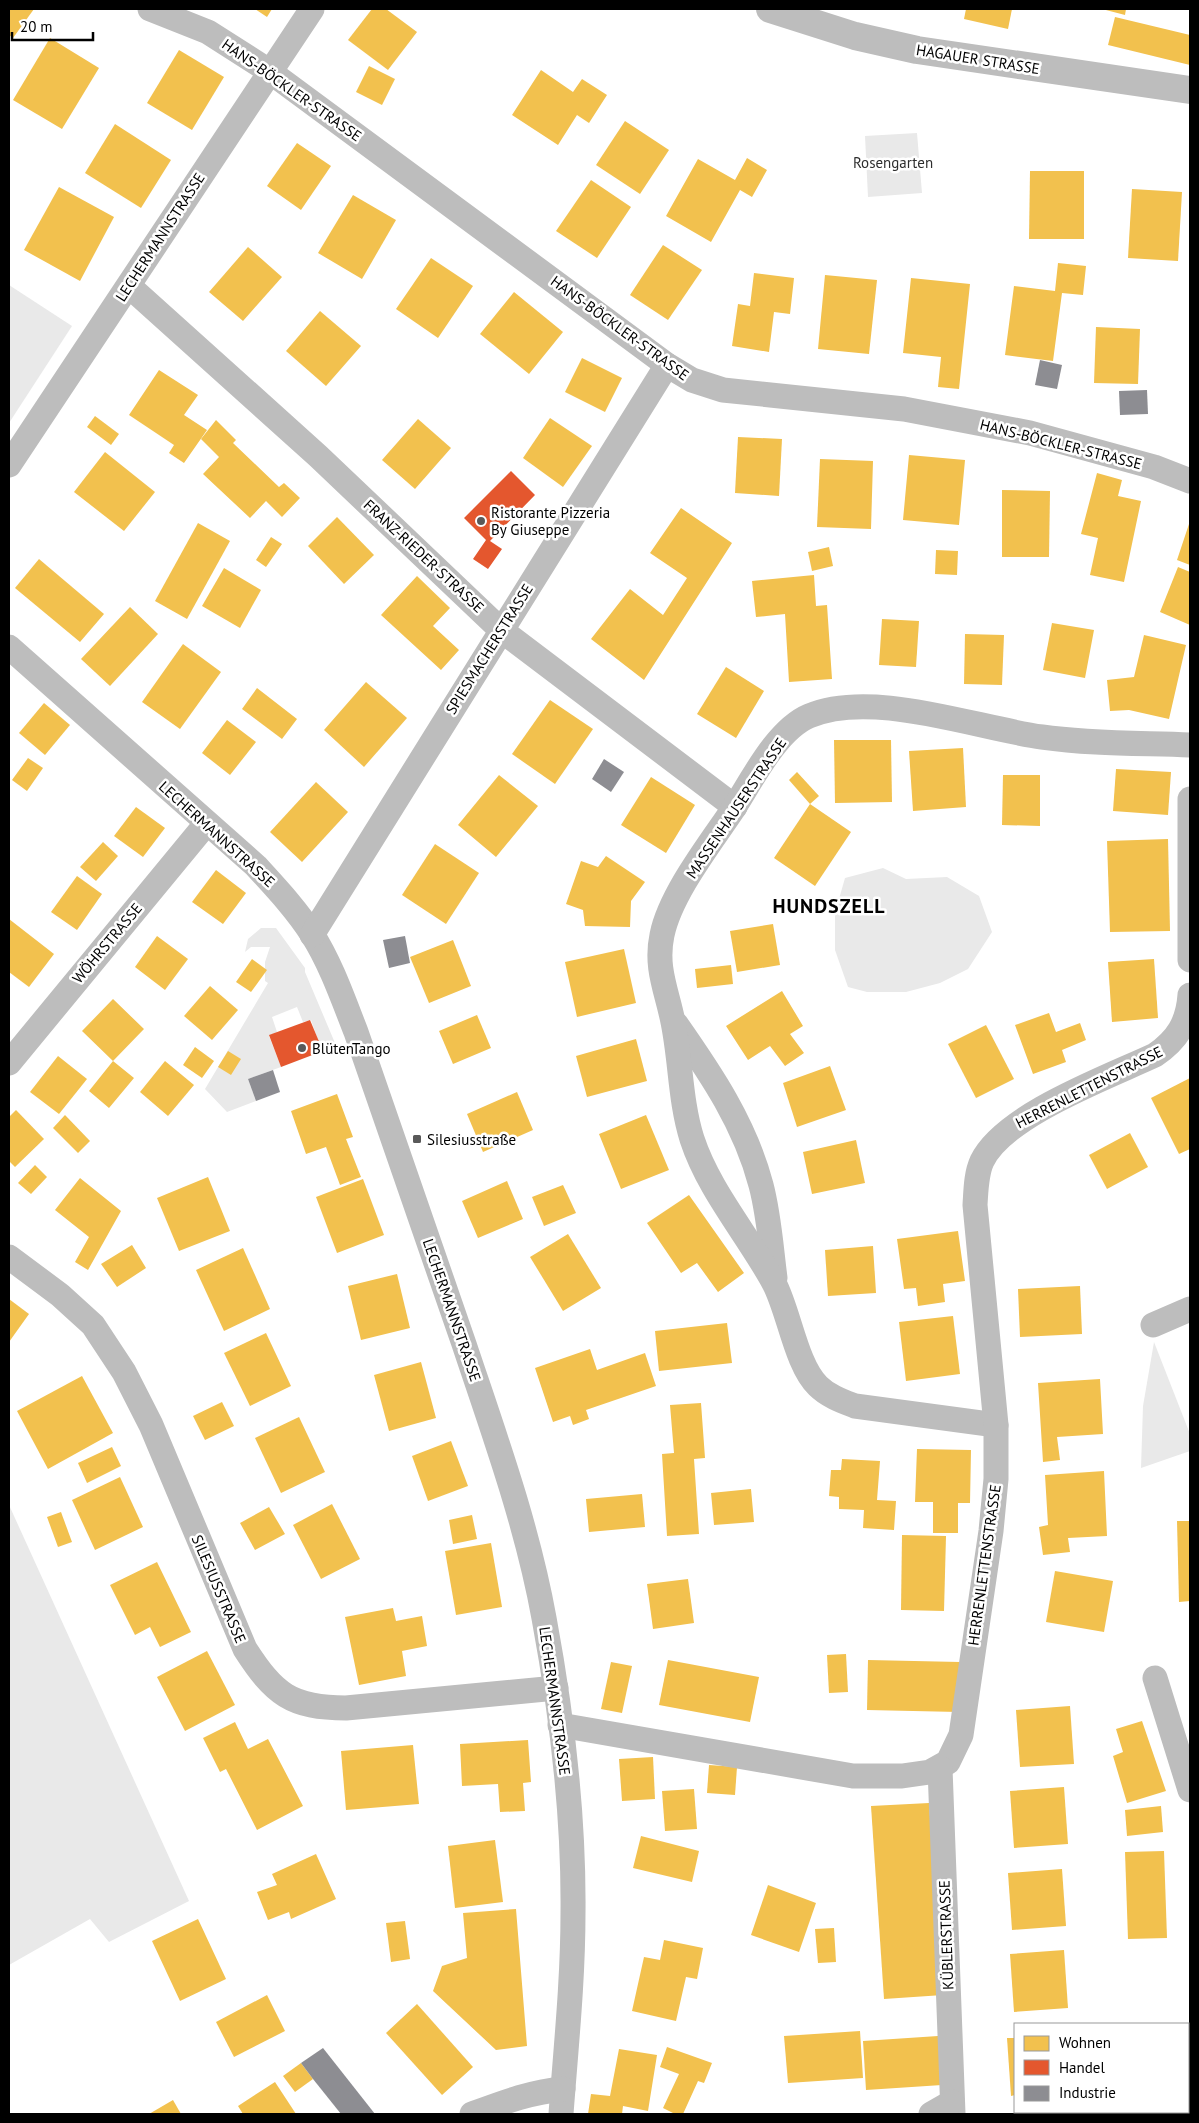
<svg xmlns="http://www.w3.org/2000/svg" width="1199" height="2123" font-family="'PT Sans',sans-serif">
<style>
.green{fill:#e9e9e9}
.homes{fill:#f2c14e}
.shops{fill:#e4572e}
.industry{fill:#8d8d92}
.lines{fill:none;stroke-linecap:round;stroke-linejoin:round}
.minor{stroke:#bdbdbd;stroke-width:25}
.tertiary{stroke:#bdbdbd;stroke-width:28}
.poi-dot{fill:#595959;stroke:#fff;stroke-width:2}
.labels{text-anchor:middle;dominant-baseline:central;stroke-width:5;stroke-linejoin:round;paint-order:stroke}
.street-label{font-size:15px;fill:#000;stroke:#fff}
.park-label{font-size:15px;fill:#2e2e2e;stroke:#fff}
.poi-label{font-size:15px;fill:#000;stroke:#fff;text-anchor:start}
.district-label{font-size:20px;font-weight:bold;letter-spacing:1px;fill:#000;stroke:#fff}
</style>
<rect width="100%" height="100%" fill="#fff"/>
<g class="green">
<path d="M917,133L922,193L868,197L865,136Z"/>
<path d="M9,285L72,326L9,423Z"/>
<path d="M883,868L906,879L947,877L979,896L992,932L968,969L940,983L906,992H867L848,987L835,950V913L845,878Z"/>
<path d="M261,928H276L305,968V972L335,1043L321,1048L311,1020L303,1022L297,1007L272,1017L277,1032L269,1036L281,1067L248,1079L256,1101L227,1112L205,1089L268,983L265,981V962L270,947H251L245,952L248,939Z"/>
<path d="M1154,1342L1190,1434V1451L1141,1468L1143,1406Z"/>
<path d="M9,1505L189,1901L109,1942L90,1919L9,1965Z"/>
</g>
<g class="homes">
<path d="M9,9H34L13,38L9,35Z"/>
<path d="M255,9H272L267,17Z"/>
<path d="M372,9H386L417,32L388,70L348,40Z"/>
<path d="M966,9H1012L1008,29L964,19Z"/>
<path d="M1102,9H1126L1125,15Z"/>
<path d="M1115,17L1190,35V65L1108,45Z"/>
<path d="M50,38L99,68L62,129L13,100Z"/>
<path d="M179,50L224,77L192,130L147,103Z"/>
<path d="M369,66L395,79L382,105L356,92Z"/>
<path d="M541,70L573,92L582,79L607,95L589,123L577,115L558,145L512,115Z"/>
<path d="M625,121L669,150L640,194L596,165Z"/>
<path d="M115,124L171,160L141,208L85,173Z"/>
<path d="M297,143L331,166L301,210L267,186Z"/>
<path d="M747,158L767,170L752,197L740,190L711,242L666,216L698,159L735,180Z"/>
<path d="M1030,171H1084V239H1029Z"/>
<path d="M591,180L631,207L597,258L556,231Z"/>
<path d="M59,187L114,217L80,281L24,250Z"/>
<path d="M1132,189L1182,192L1178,261L1128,258Z"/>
<path d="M353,195L396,220L362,279L318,253Z"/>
<path d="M663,245L702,270L668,320L630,295Z"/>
<path d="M248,247L282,277L243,321L209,292Z"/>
<path d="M431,258L473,286L438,338L396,309Z"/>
<path d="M1058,263L1086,266L1083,295L1062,293L1053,361L1005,355L1014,286L1055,291Z"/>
<path d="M754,273L794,278L790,314L774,312L769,352L732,346L738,304L750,306Z"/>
<path d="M825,275L877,280L869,354L818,349Z"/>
<path d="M911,278L970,284L959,389L938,387L941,357L903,353Z"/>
<path d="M514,292L563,332L529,374L480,334Z"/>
<path d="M320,311L361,346L326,386L286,351Z"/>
<path d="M1096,327L1140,329L1138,384L1094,383Z"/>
<path d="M582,358L622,378L605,412L565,392Z"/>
<path d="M159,370L198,395L184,415L207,430L184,463L169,453L174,445L129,415Z"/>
<path d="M95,416L119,434L111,445L87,427Z"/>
<path d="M550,418L592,446L563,487L523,458Z"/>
<path d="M418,419L451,448L415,489L382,460Z"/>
<path d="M216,420L236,440L233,443L279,487L284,483L300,498L282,517L266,501L250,518L203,474L219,457L201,439Z"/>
<path d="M738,437L782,439L779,496L735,493Z"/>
<path d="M105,452L155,492L124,531L74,492Z"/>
<path d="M909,455L965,460L959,525L903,520Z"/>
<path d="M820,459L873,461L871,529L817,527Z"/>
<path d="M1097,473L1122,480L1118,496L1141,501L1124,582L1090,575L1098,538L1081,534Z"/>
<path d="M1002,490L1050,491L1049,557H1002Z"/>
<path d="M681,508L732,543L644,680L591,639L630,589L663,615L687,578L650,553Z"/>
<path d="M337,517L374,555L344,584L308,546Z"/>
<path d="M1190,521V565L1177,560Z"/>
<path d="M198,523L230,541L187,619L155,601Z"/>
<path d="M271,537L282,544L266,567L256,560Z"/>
<path d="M829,547L833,566L812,571L808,552Z"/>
<path d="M936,550L958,551L957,575L935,574Z"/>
<path d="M39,559L104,614L80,642L15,588Z"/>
<path d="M1178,567L1190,572V625L1160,612Z"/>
<path d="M224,568L261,590L240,628L202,606Z"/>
<path d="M814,575L816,606L827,605L832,679L789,682L785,614L756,617L752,581Z"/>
<path d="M417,576L450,608L433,626L459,650L441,670L381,615Z"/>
<path d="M130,607L158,634L110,686L81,659Z"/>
<path d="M882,619L919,621L916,667L879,665Z"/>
<path d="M1052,623L1094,630L1085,678L1043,670Z"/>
<path d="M965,634L1004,635L1002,685L964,684Z"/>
<path d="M1144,635L1186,645L1169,719L1129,710L1110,711L1107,680L1134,677Z"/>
<path d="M183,644L221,672L180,729L142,702Z"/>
<path d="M726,667L764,691L736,738L697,714Z"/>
<path d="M366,682L407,718L364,767L324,730Z"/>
<path d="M257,688L297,719L282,739L242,709Z"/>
<path d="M550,700L593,729L555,784L512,754Z"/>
<path d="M44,703L70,725L45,755L19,733Z"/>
<path d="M227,720L256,742L230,775L202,753Z"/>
<path d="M834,740H891L892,802L835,803Z"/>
<path d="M963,748L966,807L913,811L909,751Z"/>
<path d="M28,758L43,768L27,791L12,780Z"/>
<path d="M1116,769L1171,772L1168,815L1113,811Z"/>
<path d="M797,772L819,796L810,804L789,780Z"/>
<path d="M499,775L538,806L496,857L458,825Z"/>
<path d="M1003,775H1040V826L1002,825Z"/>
<path d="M651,777L695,805L666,853L621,825Z"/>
<path d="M316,782L348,812L302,862L270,832Z"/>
<path d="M810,804L851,832L815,886L774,858Z"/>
<path d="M136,807L165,828L143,857L114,836Z"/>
<path d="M1168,839L1170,931L1110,932L1107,841Z"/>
<path d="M103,842L118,856L96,881L80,867Z"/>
<path d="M435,844L479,873L446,924L402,895Z"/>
<path d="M606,856L645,882L631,901L630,927L585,926L583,910L566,904L581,861L598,867Z"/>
<path d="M216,870L246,893L223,924L192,902Z"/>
<path d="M77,876L102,894L77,930L51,912Z"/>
<path d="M9,919L54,954L29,987L9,972Z"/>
<path d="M773,924L780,965L737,972L730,931Z"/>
<path d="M157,936L188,959L165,990L135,967Z"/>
<path d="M453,940L471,986L429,1003L410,957Z"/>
<path d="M624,949L636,1003L577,1017L565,962Z"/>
<path d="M252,959L267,970L251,992L236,982Z"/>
<path d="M1154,959L1158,1018L1112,1022L1108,962Z"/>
<path d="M731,965L733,984L697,988L695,969Z"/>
<path d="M210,986L238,1010L212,1040L184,1016Z"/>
<path d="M782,991L803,1026L790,1034L804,1053L785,1066L770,1046L748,1060L726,1026Z"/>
<path d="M113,999L144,1029L113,1061L134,1078L109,1108L89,1091L113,1061L82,1031Z"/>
<path d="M1049,1013L1056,1032L1080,1023L1086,1040L1062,1050L1066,1062L1033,1074L1015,1025Z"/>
<path d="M477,1015L491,1048L453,1064L439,1031Z"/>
<path d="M986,1025L1014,1079L976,1098L948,1044Z"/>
<path d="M636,1039L647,1081L587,1097L576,1056Z"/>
<path d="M195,1047L214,1061L202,1078L183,1065Z"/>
<path d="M228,1051L241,1059L231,1075L218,1067Z"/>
<path d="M58,1056L87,1079L59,1114L30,1092Z"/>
<path d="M165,1061L194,1085L168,1116L140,1092Z"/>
<path d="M830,1066L846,1110L797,1127L783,1083Z"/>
<path d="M1190,1078V1149L1179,1154L1151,1098Z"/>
<path d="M517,1092L533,1130L483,1152L467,1114Z"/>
<path d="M337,1094L353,1137L346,1139L361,1177L340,1185L326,1147L306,1154L291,1111Z"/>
<path d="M16,1110L44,1139L15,1167L9,1161V1117Z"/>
<path d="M65,1115L90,1141L78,1153L53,1128Z"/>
<path d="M646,1115L669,1170L621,1189L599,1134Z"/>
<path d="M1130,1133L1148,1167L1107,1189L1089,1155Z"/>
<path d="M856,1140L865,1183L812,1194L803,1152Z"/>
<path d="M35,1165L47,1177L31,1194L18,1183Z"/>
<path d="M208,1177L230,1231L179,1251L157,1198Z"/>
<path d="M80,1178L121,1211L88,1270L75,1262L89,1237L55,1210Z"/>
<path d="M363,1179L384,1235L337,1253L316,1197Z"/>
<path d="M507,1181L523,1219L478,1238L462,1201Z"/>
<path d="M563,1185L576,1213L544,1226L532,1197Z"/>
<path d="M689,1195L744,1273L718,1292L697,1263L681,1273L647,1223Z"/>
<path d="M958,1231L965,1281L943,1284L945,1302L918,1306L916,1288L904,1289L897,1239Z"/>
<path d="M568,1234L601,1288L563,1311L530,1257Z"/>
<path d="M132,1245L146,1268L117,1287L101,1264Z"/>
<path d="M873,1246L876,1293L828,1296L825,1250Z"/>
<path d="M243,1248L270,1309L224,1331L196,1270Z"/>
<path d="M397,1274L410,1328L361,1340L348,1286Z"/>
<path d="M1080,1286L1082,1334L1020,1337L1018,1289Z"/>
<path d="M9,1299L29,1314L9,1342Z"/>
<path d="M953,1316L960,1374L906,1381L899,1322Z"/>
<path d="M727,1323L732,1363L659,1371L655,1331Z"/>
<path d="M266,1333L291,1386L250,1406L224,1353Z"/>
<path d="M590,1349L597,1370L645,1353L656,1386L586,1410L589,1419L573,1425L570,1416L553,1422L535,1368Z"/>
<path d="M421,1362L436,1418L389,1431L374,1375Z"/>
<path d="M82,1376L113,1433L48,1469L17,1411Z"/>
<path d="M1100,1379L1103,1434L1057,1437L1060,1460L1043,1462L1038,1383Z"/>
<path d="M222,1402L234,1426L205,1440L193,1416Z"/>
<path d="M701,1403L705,1458L694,1459L699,1534L667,1536L662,1454L674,1453L670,1405Z"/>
<path d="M299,1417L325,1472L281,1493L255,1438Z"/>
<path d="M451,1441L468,1486L428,1501L412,1456Z"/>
<path d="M112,1447L121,1466L87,1483L78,1463Z"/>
<path d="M917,1449L971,1450L970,1503H958V1533H933V1502H915Z"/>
<path d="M842,1459L880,1461L877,1500L896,1501L894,1530L863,1528L864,1510L839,1509V1497L829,1496L831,1470H841Z"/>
<path d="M1104,1471L1107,1536L1068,1538L1070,1552L1043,1555L1039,1527L1048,1525L1045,1475Z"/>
<path d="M120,1477L143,1527L95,1550L72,1500Z"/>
<path d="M751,1489L754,1522L714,1525L711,1493Z"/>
<path d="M642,1494L645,1527L589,1532L586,1499Z"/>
<path d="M332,1504L360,1559L321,1579L293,1525Z"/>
<path d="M269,1507L285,1534L255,1550L240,1523Z"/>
<path d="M61,1512L72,1542L58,1547L47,1517Z"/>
<path d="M472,1515L477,1539L453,1544L449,1520Z"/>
<path d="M1177,1521H1190V1601L1179,1602Z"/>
<path d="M902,1535L946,1536L944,1611L901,1610Z"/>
<path d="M491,1543L502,1607L456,1615L445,1551Z"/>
<path d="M157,1562L191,1632L160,1647L150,1627L135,1635L110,1585Z"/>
<path d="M1055,1571L1113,1581L1104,1632L1046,1622Z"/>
<path d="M688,1579L694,1623L653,1629L647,1584Z"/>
<path d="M393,1608L396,1621L422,1616L427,1646L402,1651L406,1676L359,1685L345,1617Z"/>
<path d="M207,1651L235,1705L185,1731L157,1677Z"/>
<path d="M846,1654L848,1692L829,1693L827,1655Z"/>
<path d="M668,1660L759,1677L750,1722L659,1705Z"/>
<path d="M868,1660L960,1662L959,1712L867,1710Z"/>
<path d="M611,1662L632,1666L622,1713L601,1709Z"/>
<path d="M1070,1706L1074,1764L1020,1767L1016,1710Z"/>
<path d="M1142,1721L1166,1791L1127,1803L1113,1756L1123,1752L1116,1729Z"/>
<path d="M235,1722L248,1749L268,1739L303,1806L257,1830L226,1769L220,1772L203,1738Z"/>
<path d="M528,1740L531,1782L523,1783L525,1811L500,1812L498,1784L462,1786L460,1744Z"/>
<path d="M413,1745L419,1804L346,1810L341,1751Z"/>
<path d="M653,1757L655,1799L622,1801L619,1759Z"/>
<path d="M709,1765L737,1767L735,1795L707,1793Z"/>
<path d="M1064,1787L1068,1844L1014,1848L1010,1791Z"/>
<path d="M694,1789L697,1829L665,1831L662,1791Z"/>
<path d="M929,1803L943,1995L884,1999L871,1806Z"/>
<path d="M1161,1806L1163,1832L1127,1836L1125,1810Z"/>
<path d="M641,1836L699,1851L692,1882L633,1868Z"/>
<path d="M495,1840L503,1902L455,1908L448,1846Z"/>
<path d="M1164,1851L1167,1938L1128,1939L1125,1852Z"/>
<path d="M316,1854L336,1899L291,1919L289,1912L268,1920L257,1892L277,1885L272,1874Z"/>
<path d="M1062,1869L1066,1926L1012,1930L1008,1873Z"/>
<path d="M768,1885L816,1903L799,1952L751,1935Z"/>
<path d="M516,1909L527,2046L496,2050L433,1991L442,1966L467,1958L463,1913Z"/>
<path d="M198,1919L226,1979L180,2001L152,1941Z"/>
<path d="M405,1921L410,1959L391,1962L386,1923Z"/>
<path d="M834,1928L836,1962L818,1963L815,1929Z"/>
<path d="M664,1940L703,1948L697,1979L686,1977L676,2021L632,2011L644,1957L660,1960Z"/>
<path d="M1064,1950L1068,2008L1014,2012L1010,1954Z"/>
<path d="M267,1995L285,2031L234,2057L216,2022Z"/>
<path d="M417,2004L473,2067L442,2095L386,2033Z"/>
<path d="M860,2031L863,2078L788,2083L784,2036Z"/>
<path d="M938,2036L942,2085L866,2090L863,2041Z"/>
<path d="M1007,2038H1015V2095L1011,2096Z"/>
<path d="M667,2047L712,2063L704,2083L698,2081L683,2114H675L663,2108L679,2074L660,2067Z"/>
<path d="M619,2049L657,2055L648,2111L623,2106L622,2114H588L591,2094L610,2096Z"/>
<path d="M301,2063L313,2079L295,2092L283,2076Z"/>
<path d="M275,2082L296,2114H243L238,2106Z"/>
<path d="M173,2100L181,2114H149Z"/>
</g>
<g class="shops">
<path d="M511,471L535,495L490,541L502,549L488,569L473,559L486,540L464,518Z"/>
<path d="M310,1020L323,1051L281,1067L269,1035Z"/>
</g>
<g class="industry">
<path d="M1040,360L1062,365L1057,389L1035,385Z"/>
<path d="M1147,390L1148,414L1120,415L1119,391Z"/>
<path d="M604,759L624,772L611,792L592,779Z"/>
<path d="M405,936L410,963L389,968L383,940Z"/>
<path d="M273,1070L280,1092L256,1101L248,1079Z"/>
<path d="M323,2048L375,2114H341L313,2079L301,2063Z"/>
</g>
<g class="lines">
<g class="minor">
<path d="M150,9L208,32L269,71L667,365L692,380L723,390L904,409L1030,433L1154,467L1190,481"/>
<path d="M129,286L318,456L501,630L735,807"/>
<path d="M9,465L312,9"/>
<path d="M9,647L256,866C276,888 296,909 312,934C331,964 343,999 356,1032C392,1136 428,1240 464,1344C494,1434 527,1524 544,1618C562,1715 574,1815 573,1913C573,1980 566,2047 561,2114"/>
<path d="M1190,799V960"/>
<path d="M312,935L667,365"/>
<path d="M676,1024C711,1074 745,1124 761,1185C769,1215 771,1247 775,1278"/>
<path d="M9,1063L206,824"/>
<path d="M9,1257L60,1295L93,1325L124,1372L151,1425L245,1649C274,1694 291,1708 346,1708L556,1688"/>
<path d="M1153,1325L1190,1309"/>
<path d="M996,1425L855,1406C842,1401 828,1396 818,1386C796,1365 789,1311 774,1283C748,1235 709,1191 692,1139C680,1101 681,1061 673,1022C667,991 655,968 662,935C670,895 709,845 732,811C751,782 776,730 809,716C872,689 976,728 1042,737C1091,744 1141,743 1190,745"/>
<path d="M1155,1678L1190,1790"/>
<path d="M560,1725L853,1776H902L930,1772L948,1762L961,1735L991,1531L996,1479V1425L975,1205C976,1190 976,1174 982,1161C1004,1115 1108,1077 1155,1055C1177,1040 1188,1023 1190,995"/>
<path d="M940,1768L953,2114"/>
<path d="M472,2114C502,2103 530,2092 563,2089"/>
<path d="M931,2114L952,2102"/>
</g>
<path class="tertiary" d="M770,9L855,36L917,50L1190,90"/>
</g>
<g class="poi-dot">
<circle cx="481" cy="521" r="5"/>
<circle cx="302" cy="1048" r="5"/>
<rect x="412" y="1134" width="10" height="10" rx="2.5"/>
</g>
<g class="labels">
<g class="street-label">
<text transform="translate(978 59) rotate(9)">HAGAUER STRASSE</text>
<text transform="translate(292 90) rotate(35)">HANS-BÖCKLER-STRASSE</text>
<text transform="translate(160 237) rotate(-57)">LECHERMANNSTRASSE</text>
<text transform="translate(620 328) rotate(36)">HANS-BÖCKLER-STRASSE</text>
<text transform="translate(1061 444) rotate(14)">HANS-BÖCKLER-STRASSE</text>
<text transform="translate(424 556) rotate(43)">FRANZ-RIEDER-STRASSE</text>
<text transform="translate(489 649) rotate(-58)">SPIESMACHERSTRASSE</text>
<text transform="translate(736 808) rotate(-56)">MASSENHAUSERSTRASSE</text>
<text transform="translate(217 834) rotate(42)">LECHERMANNSTRASSE</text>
<text transform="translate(107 943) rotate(-50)">WÖHRSTRASSE</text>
<text transform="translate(1089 1087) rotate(-27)">HERRENLETTENSTRASSE</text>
<text transform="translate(452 1310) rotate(71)">LECHERMANNSTRASSE</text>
<text transform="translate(984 1565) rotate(-82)">HERRENLETTENSTRASSE</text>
<text transform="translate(219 1589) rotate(67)">SILESIUSSTRASSE</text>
<text transform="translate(555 1701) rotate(82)">LECHERMANNSTRASSE</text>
<text transform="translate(946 1935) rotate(-92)">KÜBLERSTRASSE</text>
</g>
<g class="park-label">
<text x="893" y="162">Rosengarten</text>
</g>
<g class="poi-label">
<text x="491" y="512">Ristorante Pizzeria<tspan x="491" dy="17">By Giuseppe</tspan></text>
<text x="312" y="1048">BlütenTango</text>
<text x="427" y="1139">Silesiusstraße</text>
</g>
<g class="district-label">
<text x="829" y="906">HUNDSZELL</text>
</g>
</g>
<rect width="1199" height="2123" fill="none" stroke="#000000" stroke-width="20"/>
<rect x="1014" y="2023" width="175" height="90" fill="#ffffff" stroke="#999999"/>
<rect x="1024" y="2036" width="25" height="15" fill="#f2c14e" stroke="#999999"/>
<text x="1059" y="2048" font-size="15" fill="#000000">Wohnen</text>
<rect x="1024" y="2060" width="25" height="15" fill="#e4572e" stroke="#999999"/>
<text x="1059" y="2073" font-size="15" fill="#000000">Handel</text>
<rect x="1024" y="2086" width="25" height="15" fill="#8d8d92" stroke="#999999"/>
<text x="1059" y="2098" font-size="15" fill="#000000">Industrie</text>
<path d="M12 32v8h81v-8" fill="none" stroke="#000000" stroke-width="2.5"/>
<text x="20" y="32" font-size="15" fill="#000000" stroke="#ffffff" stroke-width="4" paint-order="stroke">20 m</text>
</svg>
